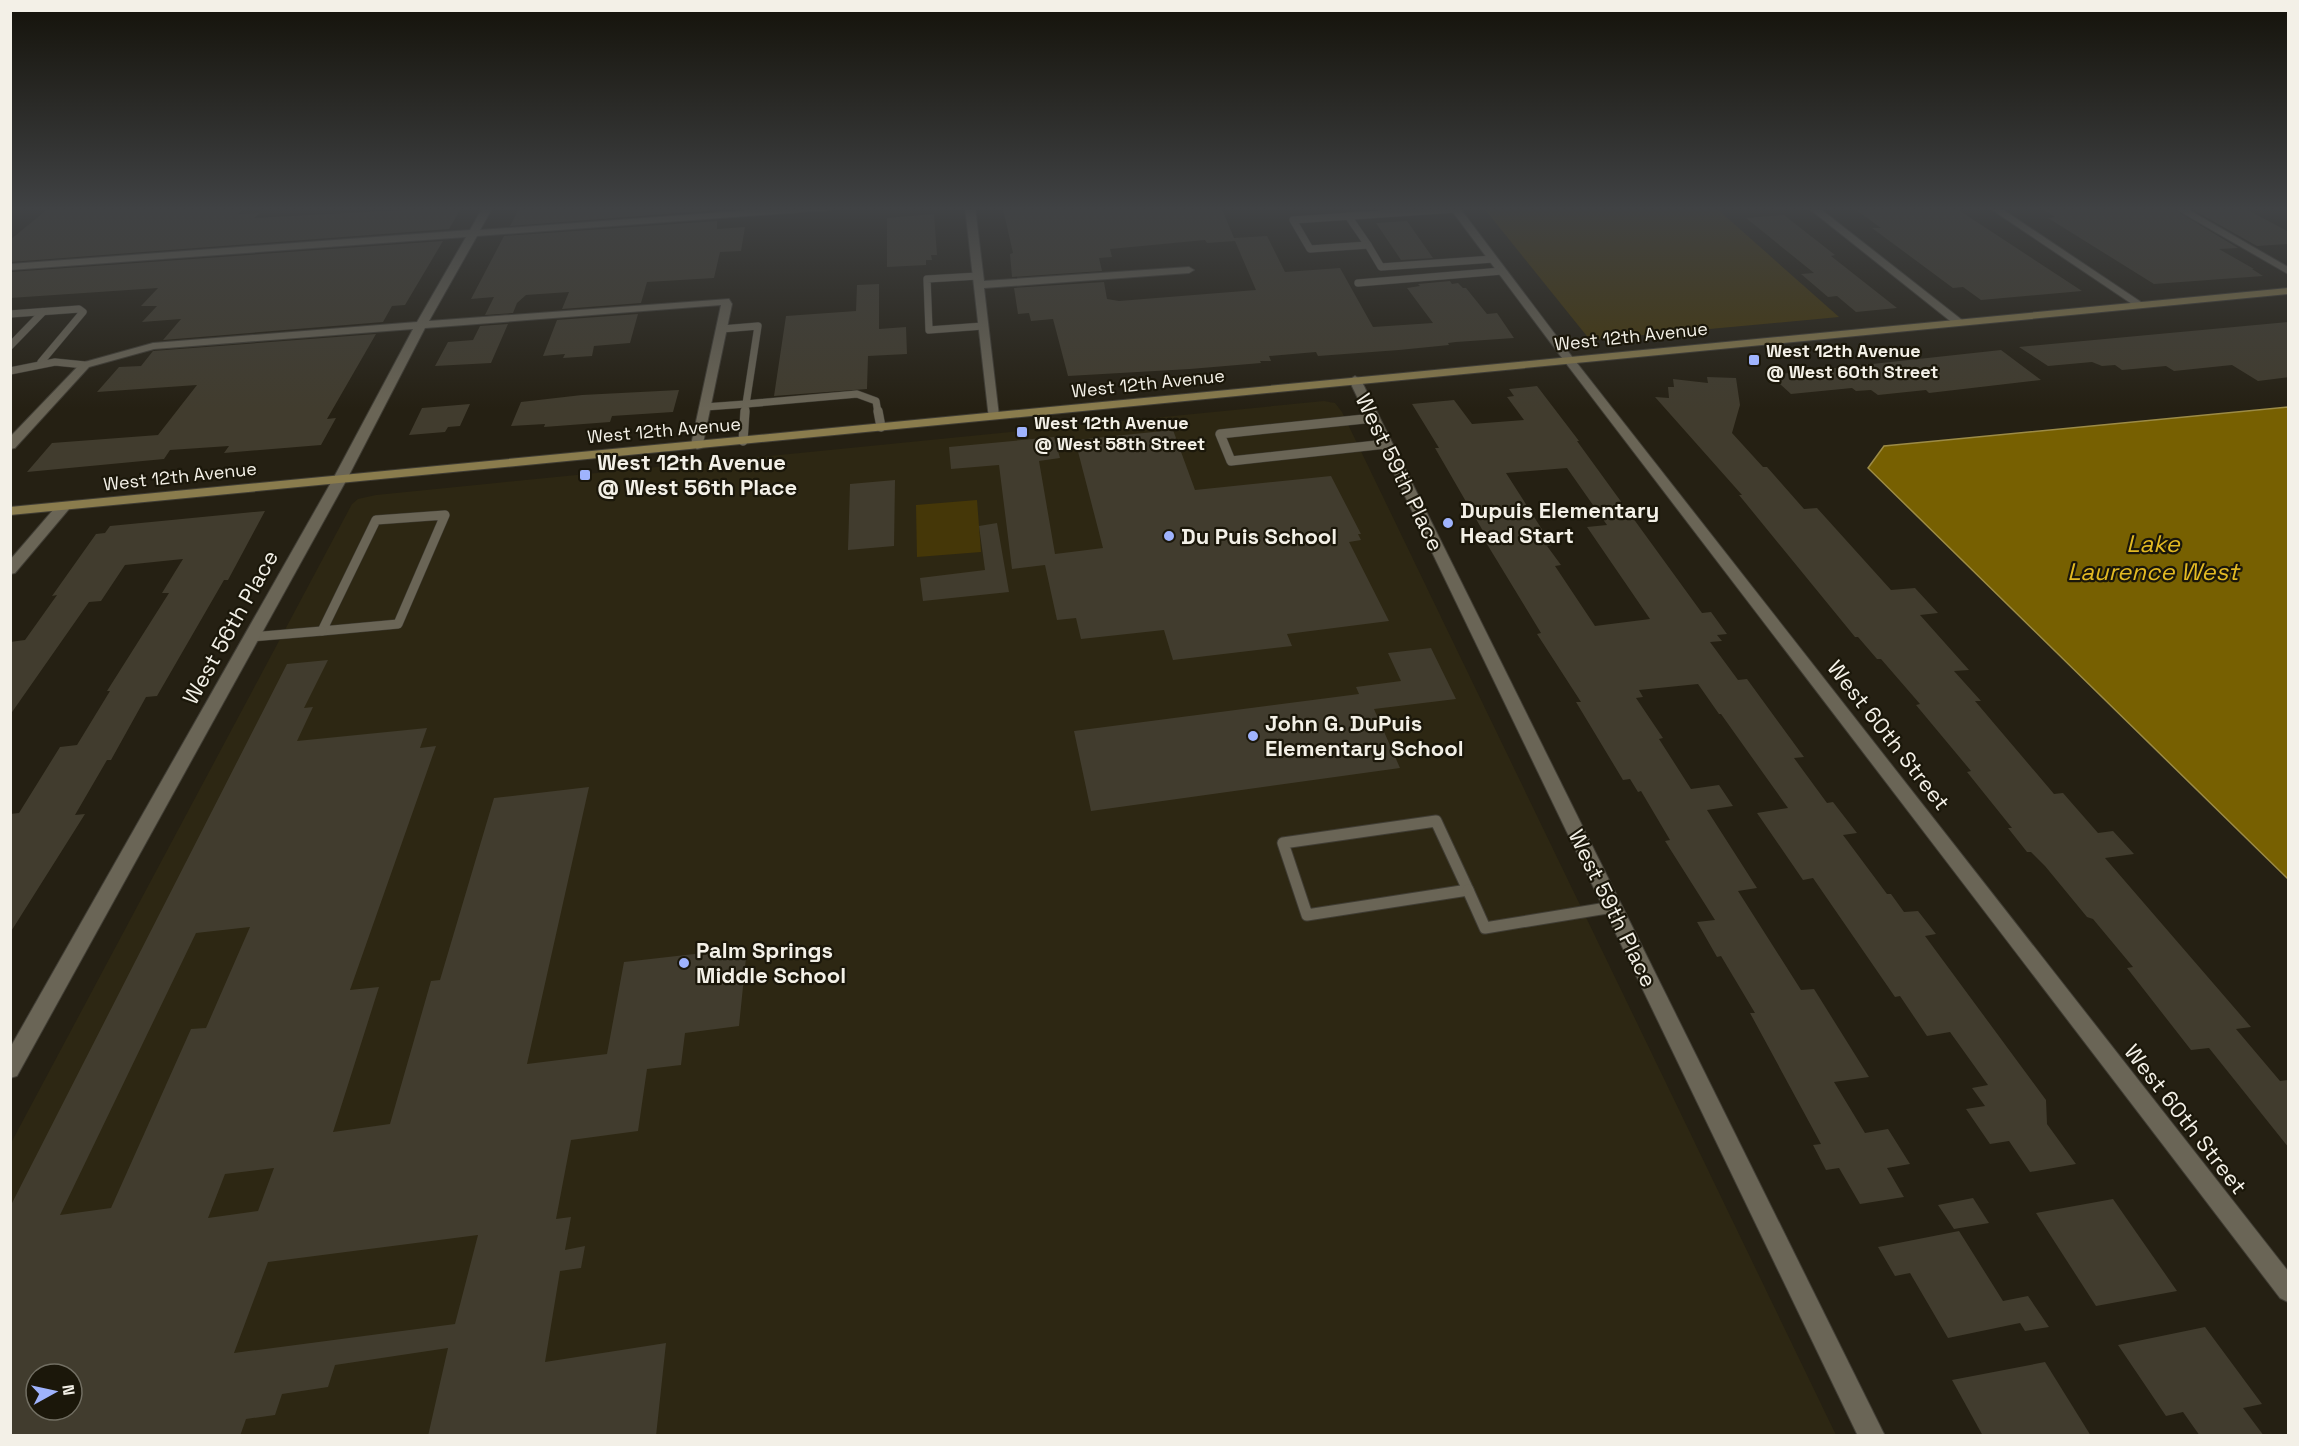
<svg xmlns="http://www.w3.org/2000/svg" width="2299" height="1446" font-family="'Space Grotesk',sans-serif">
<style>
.built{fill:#2d2713;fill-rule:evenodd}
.green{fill:#453708}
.water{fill:#776001;stroke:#9c8b46;stroke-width:1.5}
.building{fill:#413c2e;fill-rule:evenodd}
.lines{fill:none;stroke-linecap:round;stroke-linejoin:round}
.service-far2-casing{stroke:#403d34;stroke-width:8}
.service-far1-casing{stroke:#403d34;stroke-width:10}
.service-casing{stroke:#403d34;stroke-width:13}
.minor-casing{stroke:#403d34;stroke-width:2}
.tertiary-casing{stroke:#403d34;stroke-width:2}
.secondary-casing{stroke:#403d34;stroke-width:2}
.service-far2{stroke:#6a6556;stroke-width:7}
.service-far1{stroke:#6a6556;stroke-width:9}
.service{stroke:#6a6556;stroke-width:11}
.minor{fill:#6a6556;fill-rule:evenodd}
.tertiary{fill:#6a6556;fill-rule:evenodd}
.secondary{fill:#8a7c4d;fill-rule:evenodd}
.poi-dot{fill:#9fb3fd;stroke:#1b170a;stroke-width:2}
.labels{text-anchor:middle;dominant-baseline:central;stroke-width:4.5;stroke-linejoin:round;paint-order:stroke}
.far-street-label{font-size:18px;fill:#f3f0e7;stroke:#1b170a}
.far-poi-label{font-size:18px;font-weight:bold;fill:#f3f0e7;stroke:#1b170a;text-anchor:start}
.poi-label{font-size:22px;font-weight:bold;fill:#f3f0e7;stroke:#1b170a;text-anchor:start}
.street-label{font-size:22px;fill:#f3f0e7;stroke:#1b170a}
.water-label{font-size:24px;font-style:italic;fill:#e3ba23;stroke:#1b170a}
</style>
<rect width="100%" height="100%" fill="#252013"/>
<path class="built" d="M1324,401L1335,403L1342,412L1836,1435L11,1436V1143L352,504L358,499L376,495L496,483ZM36,1374H72V1410H36Z"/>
<g class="green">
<path d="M1483,207H1715L1839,317L1590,340Z"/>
<path d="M977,500L981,552L917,557L916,505Z"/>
</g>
<path class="water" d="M2288,407V879L1868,468L1884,446Z"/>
<g class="building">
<path d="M50,207H244L238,214L260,213L254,218L462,207L449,229L10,262V240Z"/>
<path d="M520,207H717V210L510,226Z"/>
<path d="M1012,207H1221L1234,238L1267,236L1285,272L1340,268L1373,327L1433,323L1407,288L1420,286L1418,284L1450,281L1452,284L1458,283L1463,288H1466L1487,314L1497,313L1514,338L1456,342L1448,343L1449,345L1399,350L1318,356L1316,352L1269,356L1271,361H1260L1261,363L1190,369L1068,376L1053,319L1031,321L1029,313L1018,314L1014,288L1104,282L1107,299L1119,301L1256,290L1235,241L1207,243L1205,240L1110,249L1112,257L1099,258L1102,271L1012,277L1010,254L1013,253L1003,209Z"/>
<path d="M1852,207H1954L2082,291L1981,300L1963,287L1953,288L1872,228H1881Z"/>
<path d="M2039,207H2170L2238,248L2219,249L2254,269H2252L2263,276L2154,284L2048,218L2055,217Z"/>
<path d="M2188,207H2242L2289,232V244L2257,246Z"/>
<path d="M934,214L937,255H931L932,260H926V265L887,267V218Z"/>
<path d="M1784,215L1835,255L1831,256L1897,308L1856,312L1837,296L1828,297L1801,274L1814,273L1746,218Z"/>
<path d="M717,221V229L745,227L741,251L720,252L714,278L647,282L641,303L562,309L569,292L526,295L517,303L513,313L485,315L494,297L471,299L504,236Z"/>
<path d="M1407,221L1433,258L1401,260L1376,223Z"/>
<path d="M443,241L405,305L392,306L383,322L163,340L181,319L142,322L157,306H141L158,288L10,298V272Z"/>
<path d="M879,284V329L906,327L907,354L868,356L867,389L774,396L786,316L856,311L857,285Z"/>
<path d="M638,314L630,343L594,346L592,356L563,358L565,354L543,356L557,320Z"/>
<path d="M2289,322V377L2258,381L2232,365L2174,371L2166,366L2122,370L2115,365L2102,366L2092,362L2048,366L2019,347Z"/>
<path d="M508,324L491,363L435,366L448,342L473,340L480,326Z"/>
<path d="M376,334L327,419L336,418L321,445L224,453L229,446L170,450L164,459L27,472L52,443L158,435L197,385L97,392L119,367L141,366L153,351Z"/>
<path d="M2001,350L2041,380L1929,393L1926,390L1878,395L1871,390L1856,391L1852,388L1791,394L1770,375Z"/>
<path d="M1707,377L1736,378L1740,405L1732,433L1763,467H1767L1804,509L1817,508L1891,590L1915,588L1938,613L1920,615L1969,670L1954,671L1981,701H1975L2054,794L2063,793L2098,833L2113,831L2134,854L2105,858L2251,1027L2236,1029L2280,1081L2289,1080V1148L2209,1048L2191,1050L2127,968L2133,967L2093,919L2087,917L2045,866L2031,852H2027L2008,828H2012L1967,772L1971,771L1916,705L1920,704L1881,659H1877L1858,637H1855L1739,495H1742L1655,397L1669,398L1668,387H1674L1673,379L1708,383Z"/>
<path d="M1537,386L1579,441H1577L1702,613L1711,612L1727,634L1717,635L1722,641L1710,642L1738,680L1747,679L1804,757L1794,758L1827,803L1833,802L1857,833L1843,835L1887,894H1891L1904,912L1918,911L1936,934L1925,936L2046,1100L2047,1124L2076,1164L2030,1172L2009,1141L1990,1144L1966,1109L1985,1106L1972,1088L1988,1085L1950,1032L1927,1036L1900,996L1895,997L1813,878L1803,880L1757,813L1788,808L1721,714H1719L1698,684L1639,690L1643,697L1636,698L1663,738L1659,739L1691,789L1719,785L1733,806L1707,810L1757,888L1738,891L1801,990L1814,989L1869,1077L1834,1082L1865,1133L1888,1129L1910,1164L1887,1168L1904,1197L1860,1204L1839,1168L1826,1170L1813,1145L1821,1144L1750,1013H1755L1721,956L1717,957L1697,922L1715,920L1665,841L1670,840L1641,791L1638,792L1630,779L1623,780L1576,702H1581L1537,634L1541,633L1479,531H1483L1435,448H1439L1412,404L1454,400L1472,424L1524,420L1507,397L1514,396L1509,389ZM1567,468L1607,525L1587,527L1650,619L1595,626L1555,566L1561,565L1547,546L1552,545L1506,473Z"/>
<path d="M679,390L673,412L612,416L610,422L544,427L545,424L511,426L521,402L582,395Z"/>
<path d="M470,404L460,426L448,427L445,432L409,435L422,408Z"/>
<path d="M1173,430L1195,490L1331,476L1361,534H1358L1361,540L1349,542L1389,621L1287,634L1292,646L1173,660L1164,630L1081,639L1076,618L1057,620L1045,565L1012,569L999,465L951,469L949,447L1054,437L1060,458L1039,461L1055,554L1103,548L1075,440Z"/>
<path d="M895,480L894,546L848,550L850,484Z"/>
<path d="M265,511L228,580H224L157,696L146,697L111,760H107L75,815L85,814L10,933V814L19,813L60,747L77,745L110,691H107L169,593H162L183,559L125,565L101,601L89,602L10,715V642L25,640L57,595L52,596L96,534L105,533L110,526Z"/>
<path d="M997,523L1009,592L923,601L920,578L985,570L979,526Z"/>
<path d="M1431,648L1456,699L1374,709L1400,768L1091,811L1074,731L1359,694L1356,687L1401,681L1388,653Z"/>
<path d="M328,660L304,708L313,707L297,741L427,728L420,748L436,746L350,990L379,987L333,1132L390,1124L431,981L440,980L494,798L589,787L527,1064L607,1054L624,962L747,948L739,1026L685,1033L681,1065L647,1069L638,1131L571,1140L556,1219L571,1217L565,1250L585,1246L581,1268L560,1271L545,1362L666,1343L656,1436H428L448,1348L335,1365L328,1387L282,1394L275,1415L246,1419L240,1436H10V1207L287,664ZM250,927L206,1028L191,1029L111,1208L60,1215L196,933ZM274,1168L258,1211L208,1218L225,1174ZM478,1235L455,1324L234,1353L268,1262ZM36,1374H72V1410H36Z"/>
<path d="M1973,1198L1989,1223L1954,1229L1938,1205Z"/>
<path d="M2113,1199L2177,1291L2096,1306L2036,1213Z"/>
<path d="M1959,1231L2003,1301L2028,1296L2049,1327L2025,1331L2020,1323L1948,1338L1910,1273L1895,1276L1878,1247Z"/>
<path d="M2205,1327L2262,1404L2243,1408L2264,1436H2200L2183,1412L2166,1416L2118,1345Z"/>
<path d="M2045,1362L2091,1436H1983L1952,1380Z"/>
</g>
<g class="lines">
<g class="service-far2-casing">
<g id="service-far2">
<path d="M1456,209L1293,220L1310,249L1368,245L1381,267L1493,259"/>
<path d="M1348,216L1368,245"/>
<path d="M978,276L927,279L929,330L983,326"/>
<path d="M1358,283L1502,271"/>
<path d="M10,314L79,309L83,312L41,362"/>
<path d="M10,346L43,312"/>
<path d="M10,371L55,362L85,365"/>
<path d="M705,407L746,404L758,326L722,329"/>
<path d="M745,413L746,404L857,394L876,401L878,413"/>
</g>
</g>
<g class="service-far1-casing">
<g id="service-far1">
<path d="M878,411L881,427"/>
<path d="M1374,418L1220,434L1231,461L1386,444"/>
<path d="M743,441L745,411"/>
<path d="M445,515L398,624L322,631L376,520Z"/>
<path d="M252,637L322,631"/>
</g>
</g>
<g class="service-casing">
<g id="service">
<path d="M1436,821L1468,890L1307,915L1283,843Z"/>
<path d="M1468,890L1485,928L1613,907"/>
</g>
</g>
<g class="minor-casing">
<g id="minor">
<path d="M483,207H493L480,230L793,207H835L830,210L477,236L429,321L729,299L732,304L702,448L697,449L691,445L721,305L425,328L347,479L340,483L333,479L413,329L154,349L89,367L15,448L10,449V437L81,363L153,343L417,322L466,237L10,270V264L470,230Z"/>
<path d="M965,207H975L984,281L1189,267L1194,270L1189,273L984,288L999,416L997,419H989Z"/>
<path d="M1807,207H1818L1962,320V324H1954Z"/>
<path d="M1988,207H1999L2144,304L2139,307L2135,306Z"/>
<path d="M2172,207H2184L2288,267V274Z"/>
<path d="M1355,376L1361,380L1885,1436H1858L1349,380Z"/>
<path d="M64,502L69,503L71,506L69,509L15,573L10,574V560L59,503Z"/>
</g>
</g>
<g class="tertiary-casing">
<g id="tertiary">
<path d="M1449,207H1459L1573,358L2288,1271V1302L2280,1298L1565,362Z"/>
<path d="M340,475L347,479L17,1076L10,1078V1048L333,479Z"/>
</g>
</g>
<g class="secondary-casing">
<path id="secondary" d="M2288,288V294L10,515V507Z"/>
</g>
<use href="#service-far2" class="service-far2"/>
<use href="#service-far1" class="service-far1"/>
<use href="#service" class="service"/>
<use href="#minor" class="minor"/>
<use href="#tertiary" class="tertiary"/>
<use href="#secondary" class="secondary"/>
</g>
<linearGradient id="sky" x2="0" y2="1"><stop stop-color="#14120a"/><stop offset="0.51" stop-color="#404244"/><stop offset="1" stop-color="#404244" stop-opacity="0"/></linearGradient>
<rect width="2299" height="409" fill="url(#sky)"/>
<g class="poi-dot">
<rect x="1748" y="354" width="12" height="12" rx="3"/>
<rect x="1016" y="426" width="12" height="12" rx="3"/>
<rect x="579" y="469" width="12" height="12" rx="3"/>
<circle cx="1448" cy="523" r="6"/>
<circle cx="1169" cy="536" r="6"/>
<circle cx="1253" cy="736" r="6"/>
<circle cx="684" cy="963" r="6"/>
</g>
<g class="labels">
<g class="far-street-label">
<text transform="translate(1631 336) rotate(-6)">West 12th Avenue</text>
<text transform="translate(1148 383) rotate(-6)">West 12th Avenue</text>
<text transform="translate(664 430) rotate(-5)">West 12th Avenue</text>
<text transform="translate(180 476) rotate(-6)">West 12th Avenue</text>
</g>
<g class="far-poi-label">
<text x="1766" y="350">West 12th Avenue<tspan x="1766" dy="21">@ West 60th Street</tspan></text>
<text x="1034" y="422">West 12th Avenue<tspan x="1034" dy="21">@ West 58th Street</tspan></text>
</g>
<g class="poi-label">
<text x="597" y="462">West 12th Avenue<tspan x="597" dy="25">@ West 56th Place</tspan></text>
<text x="1460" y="510">Dupuis Elementary<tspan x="1460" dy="25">Head Start</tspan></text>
<text x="1181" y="536">Du Puis School</text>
<text x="1265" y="723">John G. DuPuis<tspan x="1265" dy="25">Elementary School</tspan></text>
<text x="696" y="950">Palm Springs<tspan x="696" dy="25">Middle School</tspan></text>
</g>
<g class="street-label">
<text transform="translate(1400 472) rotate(64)">West 59th Place</text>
<text transform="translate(230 627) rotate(-61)">West 56th Place</text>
<text transform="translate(1889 735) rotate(52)">West 60th Street</text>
<text transform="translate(1613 908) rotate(64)">West 59th Place</text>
<text transform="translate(2186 1119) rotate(52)">West 60th Street</text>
</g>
<g class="water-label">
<text x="2153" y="543">Lake<tspan x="2153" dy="28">Laurence West</tspan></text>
</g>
</g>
<rect width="2299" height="1446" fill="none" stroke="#f3f0e7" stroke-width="24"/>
<g transform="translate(54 1392) rotate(82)"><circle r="28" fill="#1b170a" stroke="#716e62" stroke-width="1.5"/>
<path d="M0-4.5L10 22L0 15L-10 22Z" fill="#9fb3fd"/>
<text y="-9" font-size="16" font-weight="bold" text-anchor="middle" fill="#f3f0e7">N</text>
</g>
</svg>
